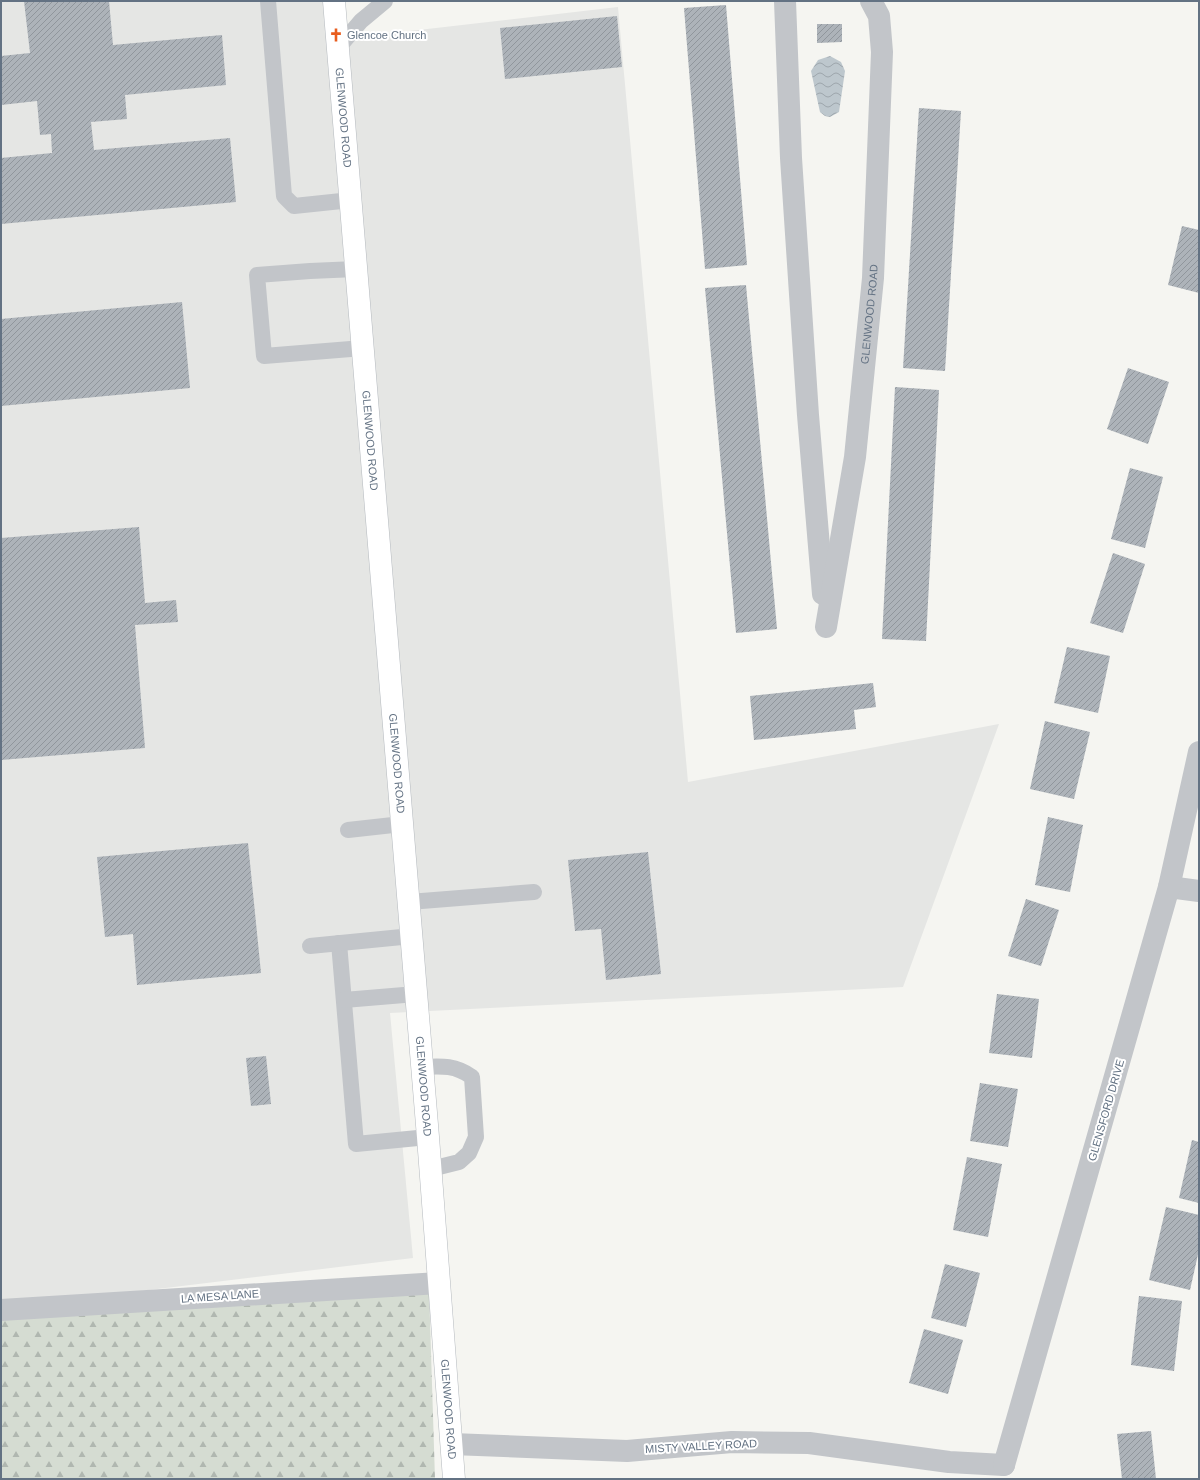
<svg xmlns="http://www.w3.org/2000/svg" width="1200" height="1480" font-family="Helvetica,sans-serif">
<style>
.built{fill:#e5e6e4}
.forest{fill:url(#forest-firs)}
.water{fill:url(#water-waves)}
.building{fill:url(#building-hatch)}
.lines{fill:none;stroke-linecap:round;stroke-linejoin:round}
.secondary-casing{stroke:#b4b9be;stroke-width:23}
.lane{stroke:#c2c5c9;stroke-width:16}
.street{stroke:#c2c5c9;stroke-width:22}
.secondary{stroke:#fff;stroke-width:22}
.labels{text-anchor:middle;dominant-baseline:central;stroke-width:4;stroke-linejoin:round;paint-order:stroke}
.poi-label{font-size:11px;fill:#637283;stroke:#fff;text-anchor:start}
.street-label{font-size:11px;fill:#637283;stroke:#fff}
</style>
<defs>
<pattern id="forest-firs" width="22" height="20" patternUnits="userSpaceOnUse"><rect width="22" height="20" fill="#d5dcd2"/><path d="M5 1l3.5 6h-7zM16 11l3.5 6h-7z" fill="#b0b7b0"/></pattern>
<pattern id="water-waves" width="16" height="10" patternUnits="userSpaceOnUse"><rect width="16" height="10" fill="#bdc7cd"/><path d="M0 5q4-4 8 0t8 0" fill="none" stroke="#9da6ac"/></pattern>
<pattern id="building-hatch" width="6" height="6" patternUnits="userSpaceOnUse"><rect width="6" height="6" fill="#adb3b9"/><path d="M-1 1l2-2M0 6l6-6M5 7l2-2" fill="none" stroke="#90969c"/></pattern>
</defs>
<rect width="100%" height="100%" fill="#f5f5f1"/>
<path class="built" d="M1,1H337L340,39L618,7L688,782L999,724L903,987L390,1013L413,1258L1,1308Z"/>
<path class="forest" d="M429,1289L435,1479H1V1310Z"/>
<path class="water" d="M830,56L841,62L845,71L839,112L830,117L825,116L820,112L811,71L818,60Z"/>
<g class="building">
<path d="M24,1H109L113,45L222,35L226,85L125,95L127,119L91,122L94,150L230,138L236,202L1,224V158L52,153L51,134L40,135L37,101L1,105V56L30,53Z"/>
<path d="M726,5L747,265L705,269L684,8Z"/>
<path d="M617,16L622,67L505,79L500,28Z"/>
<path d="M817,24H842V42L817,43Z"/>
<path d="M919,108L961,111L945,371L903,368Z"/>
<path d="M1182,226L1199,230V293L1168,285Z"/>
<path d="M746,285L777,629L736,633L705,288Z"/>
<path d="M182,302L190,388L1,406V319Z"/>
<path d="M1128,368L1169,382L1148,444L1107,429Z"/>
<path d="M895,387L939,390L926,641L882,639Z"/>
<path d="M1130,468L1163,477L1145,548L1111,539Z"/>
<path d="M139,527L145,603L176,600L178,622L135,625L145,748L1,760V538Z"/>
<path d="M1113,553L1145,564L1123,633L1090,623Z"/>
<path d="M1067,647L1110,656L1098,713L1054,703Z"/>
<path d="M873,683L876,707L854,710L856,729L754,740L750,696Z"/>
<path d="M1045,721L1090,732L1074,799L1030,789Z"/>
<path d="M1048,817L1083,825L1070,892L1035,885Z"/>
<path d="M248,843L261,973L137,985L133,934L105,937L97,857Z"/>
<path d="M648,852L661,974L606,980L601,929L575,931L568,860Z"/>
<path d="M1026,899L1059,910L1041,966L1008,956Z"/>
<path d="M997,994L1039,999L1032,1058L989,1053Z"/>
<path d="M266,1056L271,1104L251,1106L246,1058Z"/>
<path d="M980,1083L1018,1089L1008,1147L970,1141Z"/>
<path d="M1192,1140L1199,1142V1203L1179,1198Z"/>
<path d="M967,1157L1002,1164L988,1237L953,1230Z"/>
<path d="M1166,1207L1199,1215V1250L1190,1290L1149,1280Z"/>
<path d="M945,1264L980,1273L966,1327L931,1318Z"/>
<path d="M1139,1296L1182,1301L1174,1371L1131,1365Z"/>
<path d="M924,1329L963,1340L948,1394L909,1383Z"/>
<path d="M1151,1431L1156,1479H1122L1117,1434Z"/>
</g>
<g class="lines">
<g class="secondary-casing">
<g id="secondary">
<path id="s2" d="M334,1L428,1137L454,1479"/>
</g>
</g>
<g class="lane">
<path d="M268,1L284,196L294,206L351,200"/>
<path d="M338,48L361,21L385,1"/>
<path d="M356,269L310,271L257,275L264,356L363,348"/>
<path d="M348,830L402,824"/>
<path d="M409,902L534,892"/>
<path d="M339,943L356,1144L428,1137"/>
<path d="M310,946L412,936"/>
<path d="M344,1000L416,994"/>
<path d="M422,1067C442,1066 455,1065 472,1077L476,1137L469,1153L459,1162L431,1169"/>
</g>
<g class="street">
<path d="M785,1L791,158L808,415L823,594"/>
<path id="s1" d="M826,627L855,457L873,278L882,52L879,16L871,1"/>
<path d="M1169,887L1199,891"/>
<path d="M1,1310L439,1283"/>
<path d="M452,1444L627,1451L732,1442L809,1443L949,1462L1004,1465"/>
<path d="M1004,1465L1169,887L1199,752"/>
</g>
<use href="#secondary" class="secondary"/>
</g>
<defs>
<g id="church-bare" transform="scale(1.08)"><path d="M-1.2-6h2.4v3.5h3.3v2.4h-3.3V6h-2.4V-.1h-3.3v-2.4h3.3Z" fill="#e85d1e" stroke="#fff" stroke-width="2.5" paint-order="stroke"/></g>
</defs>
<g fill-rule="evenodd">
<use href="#church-bare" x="336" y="35"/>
</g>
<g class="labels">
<g class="poi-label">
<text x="347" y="35">Glencoe Church</text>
</g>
<g class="street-label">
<text stroke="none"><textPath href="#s2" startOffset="117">GLENWOOD ROAD</textPath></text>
<text stroke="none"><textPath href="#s1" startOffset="316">GLENWOOD ROAD</textPath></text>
<text stroke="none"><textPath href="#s2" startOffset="441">GLENWOOD ROAD</textPath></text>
<text stroke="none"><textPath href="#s2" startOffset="765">GLENWOOD ROAD</textPath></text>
<text stroke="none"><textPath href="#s2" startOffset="1089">GLENWOOD ROAD</textPath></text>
<text transform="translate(1106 1110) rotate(-74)">GLENSFORD DRIVE</text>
<text transform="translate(220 1296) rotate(-4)">LA MESA LANE</text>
<text stroke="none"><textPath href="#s2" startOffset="1413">GLENWOOD ROAD</textPath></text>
<text transform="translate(701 1446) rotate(-3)">MISTY VALLEY ROAD</text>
</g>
</g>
<rect width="1200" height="1480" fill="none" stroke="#637283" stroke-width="4"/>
</svg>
